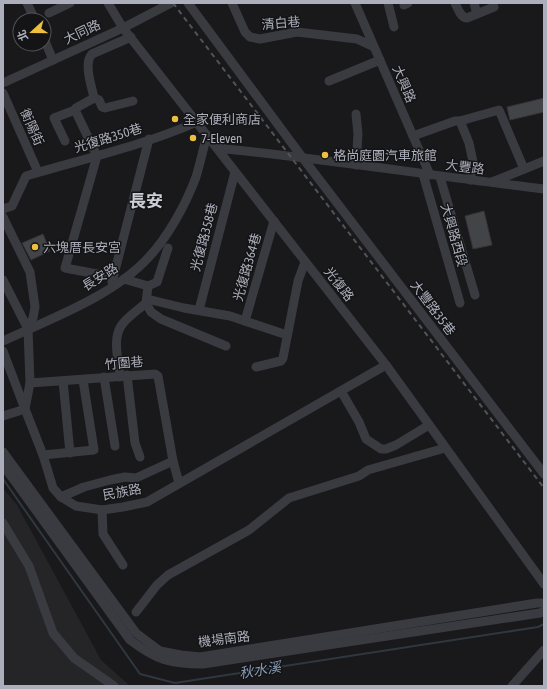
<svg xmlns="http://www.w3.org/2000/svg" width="547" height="689" font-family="'Asap Condensed','Noto Sans TC',sans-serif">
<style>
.built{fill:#252528}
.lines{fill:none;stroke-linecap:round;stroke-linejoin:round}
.stream{stroke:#2f373f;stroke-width:2}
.building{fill:#434448;stroke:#343337}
.minor{stroke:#3a3b40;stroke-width:9}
.rail{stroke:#515359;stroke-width:2;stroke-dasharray:5 4;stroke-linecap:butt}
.poi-dot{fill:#eebf3f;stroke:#141416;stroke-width:1.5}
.labels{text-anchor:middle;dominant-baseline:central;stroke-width:3;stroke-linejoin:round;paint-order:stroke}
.street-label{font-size:13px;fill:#acafbb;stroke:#141416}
.poi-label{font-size:13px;fill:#acafbb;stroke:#141416;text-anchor:start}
.water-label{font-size:14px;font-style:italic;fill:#849bb4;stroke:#141416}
.district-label{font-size:17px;font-weight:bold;fill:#cdcfd7;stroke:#141416}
</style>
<rect width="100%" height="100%" fill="#19191b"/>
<path class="built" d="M3,488L17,505L101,660L130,686H3Z"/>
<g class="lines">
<path class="stream" d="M3,479L140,674L175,683L538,627L544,624"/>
</g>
<g class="building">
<path d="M544,98V112L510,120L507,107Z"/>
<path d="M484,211L492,245L473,249L465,216Z"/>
<path d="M43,234L50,251L31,260L22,243Z"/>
</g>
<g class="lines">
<g class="minor">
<path d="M27,3L35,20"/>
<path d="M108,3L123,28L386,365L544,584"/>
<path d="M188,3L302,157L544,474"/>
<path d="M232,3L245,32L250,37L260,39L297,32L357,39L374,47"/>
<path d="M355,3L430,175"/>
<path d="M388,3L394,27"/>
<path d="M455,3C458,9 460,17 467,18L494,7"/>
<path d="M474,3L477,14"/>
<path d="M404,5L408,3"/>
<path d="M49,13L70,3"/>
<path d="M44,39L53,60"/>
<path d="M329,81L380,60"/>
<path d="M3,83L123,28L171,3"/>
<path d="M3,93L38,172"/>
<path d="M94,98C92,87 83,63 92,54L131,37"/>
<path d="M94,98L99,100L102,107L105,108L133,101"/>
<path d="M75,110L97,156L65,268L113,277"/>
<path d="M356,114L358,134L356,165"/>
<path d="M460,121L469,143L473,162L470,180"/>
<path d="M413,136L455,121H460L499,110L524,169"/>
<path d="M65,141L54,118L75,110L76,108L94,98"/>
<path d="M217,148C326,159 435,176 544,189"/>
<path d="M423,174L460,303"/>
<path d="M440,177L475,295"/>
<path d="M492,182L544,161"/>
<path d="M3,209L12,206L26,176C83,159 142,146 197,122"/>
<path d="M3,217L30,272L35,307L33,318L28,329"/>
<path d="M124,279L148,286"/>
<path d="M3,280L28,329L30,383L25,409L43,455L53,488L61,497L76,506L102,510L123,507L147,502L386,365"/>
<path d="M112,282L149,139"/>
<path d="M147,299L184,308L230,316L287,335"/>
<path d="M146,303L151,312L161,319L226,346"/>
<path d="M199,310L235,172"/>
<path d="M245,321L274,221"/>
<path d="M3,341C50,319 113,296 148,258C168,237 186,204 196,177C200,164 203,149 207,136"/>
<path d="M3,351L25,409L3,416"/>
<path d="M256,367L281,361L283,358L298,281L305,262"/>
<path d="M127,375L135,443L140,457"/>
<path d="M104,377L115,446"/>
<path d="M120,377C119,362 112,340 121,326C127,317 138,310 146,303L148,286L157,282L168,248"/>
<path d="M63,381L70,453"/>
<path d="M30,383L155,374L158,376L173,461L179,483"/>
<path d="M341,391L359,422L366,439L381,449H386L396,445L429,425"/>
<path d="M3,452L136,633L160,651L181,655L200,657L537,603H544"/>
<path d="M43,455L94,450L83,380"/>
<path d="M3,465L130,640C156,660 170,664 203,664L540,613L544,611"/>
<path d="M61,497L84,487L110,480L125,477L136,478L173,461"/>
<path d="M102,510L103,534L123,565"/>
<path d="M3,523L29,566L53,633L74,658L114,686"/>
<path d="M136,612L157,585L168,575L249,530L289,498L359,476L368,470L445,448"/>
<path d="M512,686L544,650"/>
</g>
<path class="rail" d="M173,3L544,488"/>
</g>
<g class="poi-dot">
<circle cx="175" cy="119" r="4"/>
<circle cx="193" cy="138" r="4"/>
<circle cx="325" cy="155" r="4"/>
<circle cx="35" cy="247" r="4"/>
</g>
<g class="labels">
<g class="street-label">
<text transform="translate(281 23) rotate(-5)">清白巷</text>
<text transform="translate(82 32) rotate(-25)">大同路</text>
<text transform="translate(404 84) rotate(67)">大興路</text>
<text transform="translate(32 127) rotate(66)">衡陽街</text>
<text transform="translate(108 138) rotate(-17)">光復路350巷</text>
<text transform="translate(465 167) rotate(7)">大豐路</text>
<text transform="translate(454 235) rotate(74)">大興路西段</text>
<text transform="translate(204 237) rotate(-75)">光復路358巷</text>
<text transform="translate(247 267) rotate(-74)">光復路364巷</text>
<text transform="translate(100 277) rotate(-32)">長安路</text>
<text transform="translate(339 284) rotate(52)">光復路</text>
<text transform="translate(433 308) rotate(53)">大豐路35巷</text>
<text transform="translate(124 363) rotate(-5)">竹圍巷</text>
<text transform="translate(122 492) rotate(-10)">民族路</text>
<text transform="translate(224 639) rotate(-7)">機場南路</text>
</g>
<g class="poi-label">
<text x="183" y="119">全家便利商店</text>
<text x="201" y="138">7-Eleven</text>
<text x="333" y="155">格尚庭園汽車旅館</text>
<text x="43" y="247">六塊厝長安宮</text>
</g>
<g class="water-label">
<text transform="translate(260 670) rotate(-9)">秋水溪</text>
</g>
<g class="district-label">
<text x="146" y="201">長安</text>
</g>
</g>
<rect width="547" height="689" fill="none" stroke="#acafbb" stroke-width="8"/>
<g transform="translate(32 32) rotate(249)"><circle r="19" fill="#141416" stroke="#515258"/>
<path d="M0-3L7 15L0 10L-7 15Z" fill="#eebf3f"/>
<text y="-6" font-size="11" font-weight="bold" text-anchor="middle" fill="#acafbb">北</text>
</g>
</svg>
